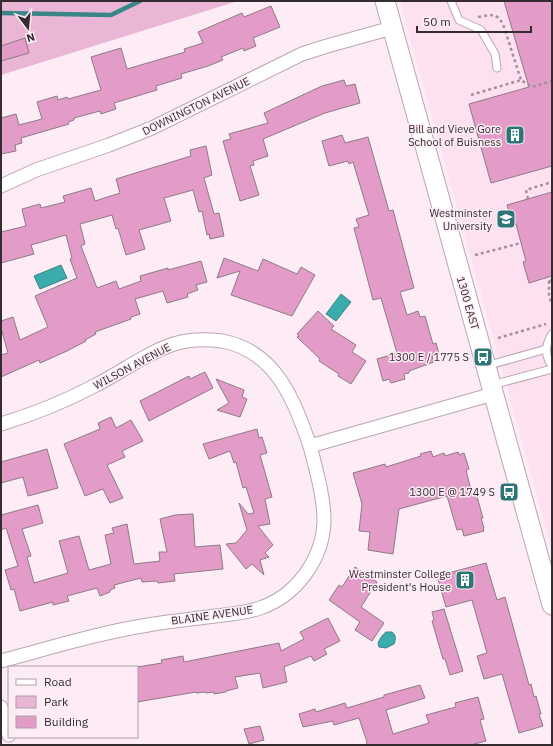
<svg xmlns="http://www.w3.org/2000/svg" width="553" height="746" font-family="'IBM Plex Sans',sans-serif">
<style>
.built{fill:#fee1f1}
.green{fill:#ebb6d6}
.water{fill:#39acab;stroke:#388686}
.lines{fill:none;stroke-linecap:round;stroke-linejoin:round}
.stream{stroke:#388686;stroke-width:4.5}
.building{fill:#e39cc7;stroke:#8d7a85}
.service-casing{stroke:#bba6b2;stroke-width:9}
.minor-casing{stroke:#bba6b2;stroke-width:15}
.secondary-casing{stroke:#bba6b2;stroke-width:21}
.path{stroke:#9e9298;stroke-width:2.5;stroke-dasharray:3 3;stroke-linecap:butt}
.service{stroke:#fff;stroke-width:7}
.minor{stroke:#fff;stroke-width:13}
.secondary{stroke:#fff;stroke-width:19}
.labels{text-anchor:middle;dominant-baseline:central;stroke-width:3;stroke-linejoin:round;paint-order:stroke}
.street-label{font-size:11px;fill:#342c30;stroke:#fdecf5}
.poi-label{font-size:11px;fill:#342c30;stroke:#fdecf5;text-anchor:end}
</style>
<rect width="100%" height="100%" fill="#fdecf5"/>
<path class="built" d="M400,1H552V550L442,153Z"/>
<path class="green" d="M1,1H238L1,75Z"/>
<g class="water">
<path d="M61,265L67,278L40,289L34,276Z"/>
<path d="M341,294L351,302L336,321L326,314Z"/>
<path d="M386,632H392C396,635 396,639 394,644L386,648L379,647L378,643C380,639 382,635 386,632Z"/>
</g>
<g class="lines">
<path class="stream" d="M1,13L111,15L140,1"/>
</g>
<g class="building">
<path d="M504,1H552V166L491,183L469,104L529,87Z"/>
<path d="M271,6L280,27L253,38L256,46L244,51L243,48L221,57L223,60L208,66L181,74L182,78L156,86L157,90L114,103L116,109L101,114L100,111L74,118V120L68,122L69,124L21,138L22,143L15,145L16,151L1,154V118L16,114L19,125L42,119L37,102L57,96L58,100L67,97L68,99L101,90L91,57L121,48L127,69L185,52L184,49L203,43L198,32L242,13L244,17Z"/>
<path d="M25,38L29,53L1,61V46Z"/>
<path d="M344,80L346,86L355,84L360,103L325,113L263,139L268,156L253,161L254,165L250,166L259,195L240,201L223,141L231,139L229,134L268,123L264,113L322,86Z"/>
<path d="M342,135L345,143L368,137L389,211L393,210L414,288L400,292L407,315L418,311L420,317L425,316L433,344L436,343L439,354L432,356L434,362L409,371V373L404,374L405,379L391,383L389,379L383,381L377,359L397,353L381,298L373,300L354,228L359,227L356,219L369,215L353,162L349,164L348,161L329,166L322,141Z"/>
<path d="M206,146L212,175L204,178L214,214L219,213L224,236L210,239L209,234L207,235L202,211L199,212L193,190L164,198L171,221L139,230L145,249L126,255L118,228L116,229L112,215L80,224L85,244L81,246L97,288L116,281L119,289L141,281L140,276L168,268V270L201,261L207,282L196,285L198,290L187,294L188,297L167,303L163,291L135,299L140,314L131,317V319L95,332L96,334L85,340L86,341L67,351L40,363L39,360L1,377V355L8,353L1,328V321L13,317L20,340L48,327L35,296L77,278L70,259L72,258L66,235L31,245L34,254L1,263V232L26,226L22,209L40,204L41,208L65,202L63,196L91,188L95,201L120,193L116,179L191,156L190,150Z"/>
<path d="M552,192V276L529,283L523,262L526,261L516,224L513,225L507,205Z"/>
<path d="M224,258L258,271L263,259L297,274L301,267L315,275L292,316L231,295L240,271L217,278Z"/>
<path d="M318,311L334,326L331,329L356,345L352,352L366,361L351,384L338,376L339,374L319,361L320,359L297,337L299,336L297,334Z"/>
<path d="M205,372L213,388L149,421L140,401L189,376L190,379Z"/>
<path d="M216,379L244,390L242,397L247,399L240,417L217,410L229,403Z"/>
<path d="M111,417L116,428L131,420L143,441L122,451L125,457L107,465L123,498L110,503L103,489L85,496L64,444L100,429L98,423Z"/>
<path d="M257,429L259,438L262,437L267,453L260,455L272,497L265,499L270,524L258,526L273,545L265,553L269,557L260,560L264,575L252,564L246,569L226,544L236,543L247,530L239,503L248,514L254,513L246,487L243,488L236,462L234,463L230,451L209,459L203,444Z"/>
<path d="M47,449L58,488L28,496L23,477L1,483V462Z"/>
<path d="M431,451L433,457L444,453L445,456L458,452L459,455L464,453L469,469L466,470L472,494L476,493L483,518H481L484,528H483L484,531L464,536L462,529L457,530L447,496L399,509L393,554L368,550L370,532L359,531L362,504L353,473L385,464L386,467L421,456L420,454Z"/>
<path d="M38,505L43,523L22,529L31,556L27,557L34,583L68,573L59,541L79,536L89,570L111,564L105,535L114,533L112,528L127,524L134,564L160,561L159,552H167L160,519L175,515L193,514L195,547L220,545L223,569L174,574L175,581L158,583L157,581L142,582L141,578L114,585L115,588L110,590V592L100,596L97,588L67,596L69,601L53,605V602L20,611L14,589L11,590L5,570L18,566L6,528L1,530V515Z"/>
<path d="M486,563L497,600L505,597L529,685L531,684L534,697L536,696L541,714H539L543,726L519,733L502,674L484,679L477,656L487,653L472,600L446,607L437,576Z"/>
<path d="M355,567L377,582L361,607L384,623L372,641L355,630L360,622L329,600L339,585L342,587Z"/>
<path d="M444,609L463,671L450,675L445,659H443L432,621L434,620L432,612Z"/>
<path d="M328,618L340,641L324,649L327,654L314,661L311,656L284,667L287,682L263,688L260,673L235,677L238,688L226,691V692L214,694V692L206,693V692L196,693V692L137,702V667L162,663L161,660L183,656L184,662L279,643L281,651L304,639L300,632Z"/>
<path d="M420,685L425,698L386,710L393,734L429,723L426,715L456,707L455,703L478,697L484,719L480,720L486,741L471,745H366L367,742L359,718L334,725L333,721L303,727L299,714L315,709L316,712L345,703L347,708L384,697V695Z"/>
<path d="M260,726L264,740L249,744L244,729Z"/>
</g>
<g class="lines">
<g class="service-casing">
<g id="service">
<path d="M451,1L459,20L481,30L495,54L497,68"/>
<path d="M552,334C545,345 544,355 552,366"/>
<path d="M486,366L546,349"/>
<path d="M492,385L552,369"/>
</g>
</g>
<g class="minor-casing">
<g id="minor">
<path d="M1,186L36,170L109,145L152,128L302,54L327,46L392,28"/>
<path d="M1,424C34,414 66,401 96,385C122,372 146,353 174,344C189,339 206,339 222,341C276,351 294,400 310,446L493,394"/>
<path d="M1,661C50,648 98,633 148,625C170,621 193,619 215,616C230,614 245,613 260,608C296,596 323,559 324,521C324,496 316,470 310,446"/>
<path d="M1,707L9,735"/>
</g>
</g>
<g class="secondary-casing">
<path id="secondary" d="M385,1L552,605"/>
</g>
<g class="path">
<path d="M478,17C491,15 496,12 503,24L521,80"/>
<path d="M471,95L521,80L532,87L552,81"/>
<path d="M528,199L526,190L552,182"/>
<path d="M475,255L521,243"/>
<path d="M552,282L549,279V295L552,305"/>
<path d="M498,338L546,324"/>
</g>
<use href="#service" class="service"/>
<use href="#minor" class="minor"/>
<use href="#secondary" class="secondary"/>
</g>
<defs>
<g id="building-square" transform="scale(1)"><rect x="-9" y="-9" width="18" height="18" rx="4" fill="#2c7676" stroke="#fdecf5"/><path d="M-4-6H4V6H1V3H-1V6H-4ZM-2.5-4.3h1.7v1.8h-1.7ZM.8-4.3h1.7v1.8H.8ZM-2.5-1h1.7V.8h-1.7ZM.8-1h1.7V.8H.8Z" fill="#fff"/></g>
<g id="university-square" transform="scale(1)"><rect x="-9" y="-9" width="18" height="18" rx="4" fill="#2c7676" stroke="#fdecf5"/><path d="M0-5L7-2L0 1L-7-2ZM-4 1L0 2.5L4 1V4Q0 6-4 4Z" fill="#fff"/></g>
<g id="bus-square" transform="scale(1)"><rect x="-9" y="-9" width="18" height="18" rx="4" fill="#2c7676" stroke="#fdecf5"/><path d="M-5-6H5V4H4V6H2V4H-2V6H-4V4H-5ZM-3.5-4V0h7V-4ZM-3.5 1.2v1.5H-2V1.2ZM2 1.2v1.5H3.5V1.2Z" fill="#fff"/></g>
</defs>
<g fill-rule="evenodd">
<use href="#building-square" x="515" y="135"/>
<use href="#university-square" x="506" y="219"/>
<use href="#bus-square" x="483" y="357"/>
<use href="#bus-square" x="509" y="492"/>
<use href="#building-square" x="465" y="580"/>
</g>
<g class="labels">
<g class="street-label">
<text transform="translate(196 106) rotate(-26)">DOWNINGTON AVENUE</text>
<text transform="translate(468 303) rotate(74)">1300 EAST</text>
<text transform="translate(132 366) rotate(-28)">WILSON AVENUE</text>
<text transform="translate(212 615) rotate(-8)">BLAINE AVENUE</text>
</g>
<g class="poi-label">
<text x="501" y="129">Bill and Vieve Gore<tspan x="501" dy="13">School of Buisness</tspan></text>
<text x="492" y="213">Westminster<tspan x="492" dy="13">University</tspan></text>
<text x="469" y="357">1300 E / 1775 S</text>
<text x="495" y="492">1300 E @ 1749 S</text>
<text x="451" y="574">Westminster College<tspan x="451" dy="13">President's House</tspan></text>
</g>
</g>
<rect width="553" height="746" fill="none" stroke="#342c30" stroke-width="4"/>
<rect x="8" y="666" width="130" height="72" fill="#fdecf5" stroke="#ad9fa6"/>
<rect x="16" y="679" width="20" height="6" fill="#ffffff" stroke="#ad9fa6"/>
<text x="44" y="686" font-size="12" fill="#342c30">Road</text>
<rect x="16" y="696" width="20" height="12" fill="#ebb6d6" stroke="#ad9fa6"/>
<text x="44" y="706" font-size="12" fill="#342c30">Park</text>
<rect x="16" y="716" width="20" height="12" fill="#e39cc7" stroke="#ad9fa6"/>
<text x="44" y="726" font-size="12" fill="#342c30">Building</text>
<g transform="translate(28 28) rotate(164)" stroke="#fdecf5" stroke-width="3" paint-order="stroke">
<path d="M0-3L7 15L0 10L-7 15Z" fill="#342c30"/>
<text y="-6" font-size="11" font-weight="bold" text-anchor="middle" fill="#342c30">N</text>
</g>
<path d="M417 26v6h114v-6" fill="none" stroke="#342c30" stroke-width="2"/>
<text x="423" y="26" font-size="12" fill="#342c30" stroke="#fdecf5" stroke-width="3" paint-order="stroke">50 m</text>
</svg>
